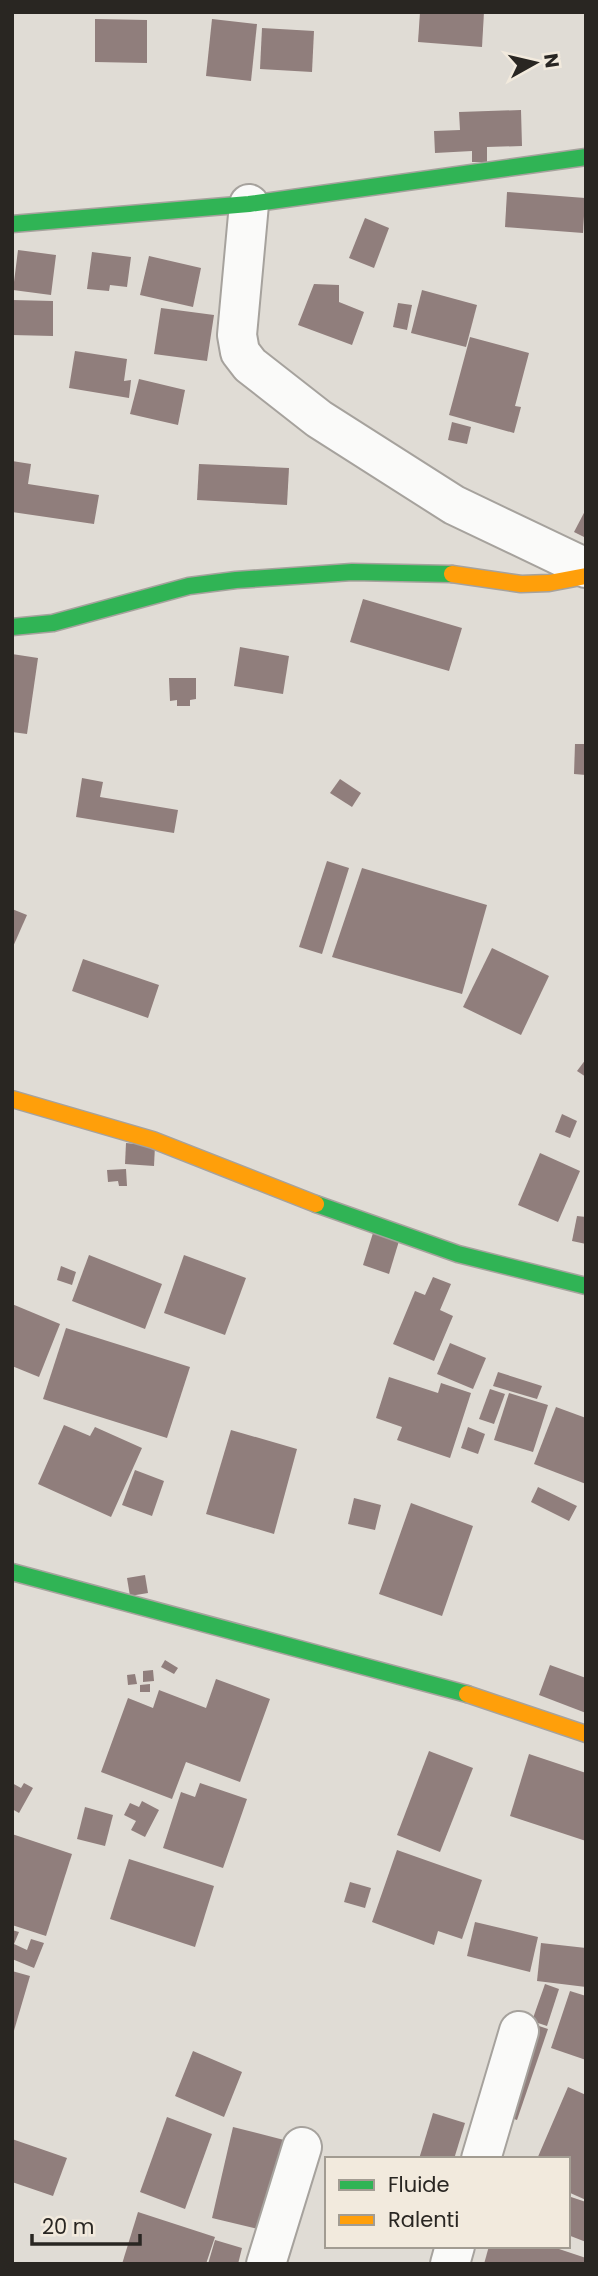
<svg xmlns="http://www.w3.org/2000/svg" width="598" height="2276" font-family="Poppins,sans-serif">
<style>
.building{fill:#907e7c}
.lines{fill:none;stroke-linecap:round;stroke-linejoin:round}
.street-casing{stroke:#a6a29d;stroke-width:42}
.fast-casing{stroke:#a6a29d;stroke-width:19}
.slow-casing{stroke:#a6a29d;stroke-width:19}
.street{stroke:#fafaf9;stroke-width:38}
.fast{stroke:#30b455;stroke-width:16}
.slow{stroke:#ff9f0a;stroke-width:16}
</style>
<rect width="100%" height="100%" fill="#e0dcd5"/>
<g class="building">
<path d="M420,12H484L482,47L418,42Z"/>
<path d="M95,19L147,20V63L95,62Z"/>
<path d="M212,19L257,24L251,81L206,76Z"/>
<path d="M262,28L314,31L312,72L260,69Z"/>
<path d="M521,110L522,146L487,147V162H472V151L435,153L434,131L460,130L459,112Z"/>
<path d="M507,192L585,198L583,233L505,227Z"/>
<path d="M365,218L389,228L374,268L349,258Z"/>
<path d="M18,250L56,255L51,295L13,290Z"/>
<path d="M92,252L131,257L127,287L110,285L109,291L87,289Z"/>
<path d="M149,256L201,268L193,307L140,295Z"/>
<path d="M314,284L339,285V302L364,312L352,345L298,325Z"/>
<path d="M422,290L477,305L466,347L411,333Z"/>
<path d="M12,300L53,301V336L12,335Z"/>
<path d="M398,303L412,305L407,330L393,327Z"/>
<path d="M161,308L214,315L207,361L154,354Z"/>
<path d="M470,337L529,353L515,406L521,407L514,433L449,415Z"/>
<path d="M75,351L127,359L124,381L131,380L129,398L69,388Z"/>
<path d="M139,379L185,390L178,425L130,414Z"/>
<path d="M452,422L471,427L467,444L448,440Z"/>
<path d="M12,461L31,464L28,484L99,495L94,524L12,512Z"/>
<path d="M199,464L289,468L287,505L197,500Z"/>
<path d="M586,509V538L574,532Z"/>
<path d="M363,599L462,628L449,671L350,642Z"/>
<path d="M240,647L289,656L283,694L234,686Z"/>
<path d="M12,654L38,658L27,734L12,732Z"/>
<path d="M169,678H196V699L190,700V706H177V700L170,701Z"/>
<path d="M575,744H586V775L574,774Z"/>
<path d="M82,778L103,782L100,797L178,810L174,833L76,817Z"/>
<path d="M340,779L361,793L352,807L330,793Z"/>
<path d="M327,861L349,868L322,954L299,947Z"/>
<path d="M362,868L487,905L462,994L332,957Z"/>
<path d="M12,909L27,915L12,949Z"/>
<path d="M492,948L549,976L521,1035L463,1007Z"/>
<path d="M83,959L159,985L148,1018L72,991Z"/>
<path d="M586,1059V1077L577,1071Z"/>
<path d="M562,1114L577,1121L570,1138L555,1132Z"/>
<path d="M126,1143L155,1146L154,1166L125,1164Z"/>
<path d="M540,1153L580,1171L558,1222L518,1205Z"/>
<path d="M126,1169L127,1186H119L118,1181L108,1182L107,1170Z"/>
<path d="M577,1216L586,1217V1244L572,1241Z"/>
<path d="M373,1233L399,1241L389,1274L363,1265Z"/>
<path d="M89,1255L162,1284L145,1329L72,1301Z"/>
<path d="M184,1255L246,1278L225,1335L164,1313Z"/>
<path d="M61,1266L76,1272L72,1285L57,1280Z"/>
<path d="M433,1277L451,1284L440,1310L453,1316L434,1361L393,1344L415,1291L425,1295Z"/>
<path d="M12,1304L60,1324L39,1377L12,1366Z"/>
<path d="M66,1328L190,1367L167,1438L43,1399Z"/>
<path d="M450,1343L486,1358L473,1389L437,1374Z"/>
<path d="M498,1372L542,1386L537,1399L493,1386Z"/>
<path d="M389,1377L438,1393L441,1383L471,1393L450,1458L397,1440L402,1427L376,1418Z"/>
<path d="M490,1389L505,1394L494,1424L479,1419Z"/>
<path d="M509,1393L548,1405L533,1452L494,1440Z"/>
<path d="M556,1407L586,1418V1484L534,1464Z"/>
<path d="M64,1425L90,1436L95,1427L142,1448L111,1517L38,1484Z"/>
<path d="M468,1427L485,1434L478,1454L461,1448Z"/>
<path d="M231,1430L297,1449L274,1534L206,1514Z"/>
<path d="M135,1470L164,1481L152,1516L122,1505Z"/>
<path d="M538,1487L577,1506L569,1521L531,1502Z"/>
<path d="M354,1498L381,1505L375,1530L348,1524Z"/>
<path d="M411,1503L473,1526L442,1616L379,1594Z"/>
<path d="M145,1575L148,1593L130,1596L127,1578Z"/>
<path d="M165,1660L178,1668L174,1674L161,1667Z"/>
<path d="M550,1665L586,1678V1713L539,1695Z"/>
<path d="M153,1670L154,1681L143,1682V1671Z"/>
<path d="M135,1674L137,1684L128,1685L127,1675Z"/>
<path d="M216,1679L270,1699L240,1782L186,1762L172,1799L101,1772L128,1698L153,1708L159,1690L206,1708Z"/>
<path d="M150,1684V1692H140V1685Z"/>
<path d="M429,1751L473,1768L440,1852L397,1835Z"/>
<path d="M529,1754L586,1773V1841L510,1816Z"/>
<path d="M12,1783L21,1788L24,1783L33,1788L19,1813L12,1809Z"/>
<path d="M200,1783L247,1799L223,1868L163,1848L181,1792L195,1797Z"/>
<path d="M142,1801L159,1810L145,1837L131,1830L136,1821L124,1815L130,1803L139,1807Z"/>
<path d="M85,1807L113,1815L105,1846L77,1839Z"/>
<path d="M12,1834L72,1854L46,1936L12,1925Z"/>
<path d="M397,1850L482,1880L462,1939L438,1931L434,1945L372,1922Z"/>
<path d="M129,1859L214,1886L195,1947L110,1919Z"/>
<path d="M350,1882L371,1888L365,1908L344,1902Z"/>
<path d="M475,1922L538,1937L530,1972L467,1956Z"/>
<path d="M12,1930L19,1932L14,1944L27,1950L31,1939L44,1943L34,1968L12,1959Z"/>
<path d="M541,1943L586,1948V1987L537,1981Z"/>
<path d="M12,1971L30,1976L13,2034H12Z"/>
<path d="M545,1984L559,1989L547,2026L532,2021Z"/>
<path d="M570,1991L586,1996V2060L551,2048Z"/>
<path d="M530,2023L548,2029L517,2120L499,2114Z"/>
<path d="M193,2051L242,2072L224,2117L175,2096Z"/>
<path d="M568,2087L586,2095V2200L568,2192V2159H537Z"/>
<path d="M433,2113L465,2123L454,2159H419Z"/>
<path d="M167,2117L212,2134L185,2209L140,2192Z"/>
<path d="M233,2127L288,2141L266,2231L212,2218Z"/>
<path d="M12,2139L67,2158L53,2196L12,2182Z"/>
<path d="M568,2196L586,2202V2242L568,2235Z"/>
<path d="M138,2212L215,2237L206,2264H122Z"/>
<path d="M215,2240L242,2248L238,2264H208Z"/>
<path d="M489,2246H550L586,2258V2264H484Z"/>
</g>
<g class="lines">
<g class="street-casing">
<g id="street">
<path d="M249,204L237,335L240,352L250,365L319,419L454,505L586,568"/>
<path d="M481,2159L519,2031"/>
<path d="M266,2264L302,2147"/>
<path d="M450,2264L455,2246"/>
</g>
</g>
<g class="fast-casing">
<g id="fast">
<path d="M12,224L249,204L586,157"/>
<path d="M12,627L53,623L189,586L236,580L352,572L452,574"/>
<path d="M316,1204L458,1254L586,1286"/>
<path d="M12,1572L467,1694"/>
</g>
</g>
<g class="slow-casing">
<g id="slow">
<path d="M452,574L521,584L549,583L586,576"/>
<path d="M12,1099L153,1140L316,1204"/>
<path d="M467,1694L586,1734"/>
</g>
</g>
<use href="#street" class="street"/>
<use href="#fast" class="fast"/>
<use href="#slow" class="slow"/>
</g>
<rect width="598" height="2276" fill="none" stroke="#292622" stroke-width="28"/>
<rect x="325" y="2157" width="245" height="91" fill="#f2eadd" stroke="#a29c92" stroke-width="2"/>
<rect x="339" y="2180" width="35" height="10" fill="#30b455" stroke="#a29c92" stroke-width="2"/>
<text x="388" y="2192" font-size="21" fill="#292622">Fluide</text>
<rect x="339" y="2215" width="35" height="10" fill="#ff9f0a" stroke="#a29c92" stroke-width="2"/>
<text x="388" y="2227" font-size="21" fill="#292622">Ralenti</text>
<g transform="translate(535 63) rotate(82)" stroke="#f2eadd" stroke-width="5" paint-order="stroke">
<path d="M0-5L12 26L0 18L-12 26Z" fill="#292622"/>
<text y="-10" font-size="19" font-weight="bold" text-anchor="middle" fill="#292622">N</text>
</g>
<path d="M32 2234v10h108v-10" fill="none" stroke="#292622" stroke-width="3.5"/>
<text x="42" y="2234" font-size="21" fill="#292622" stroke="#f2eadd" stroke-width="5" paint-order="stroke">20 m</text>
</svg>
